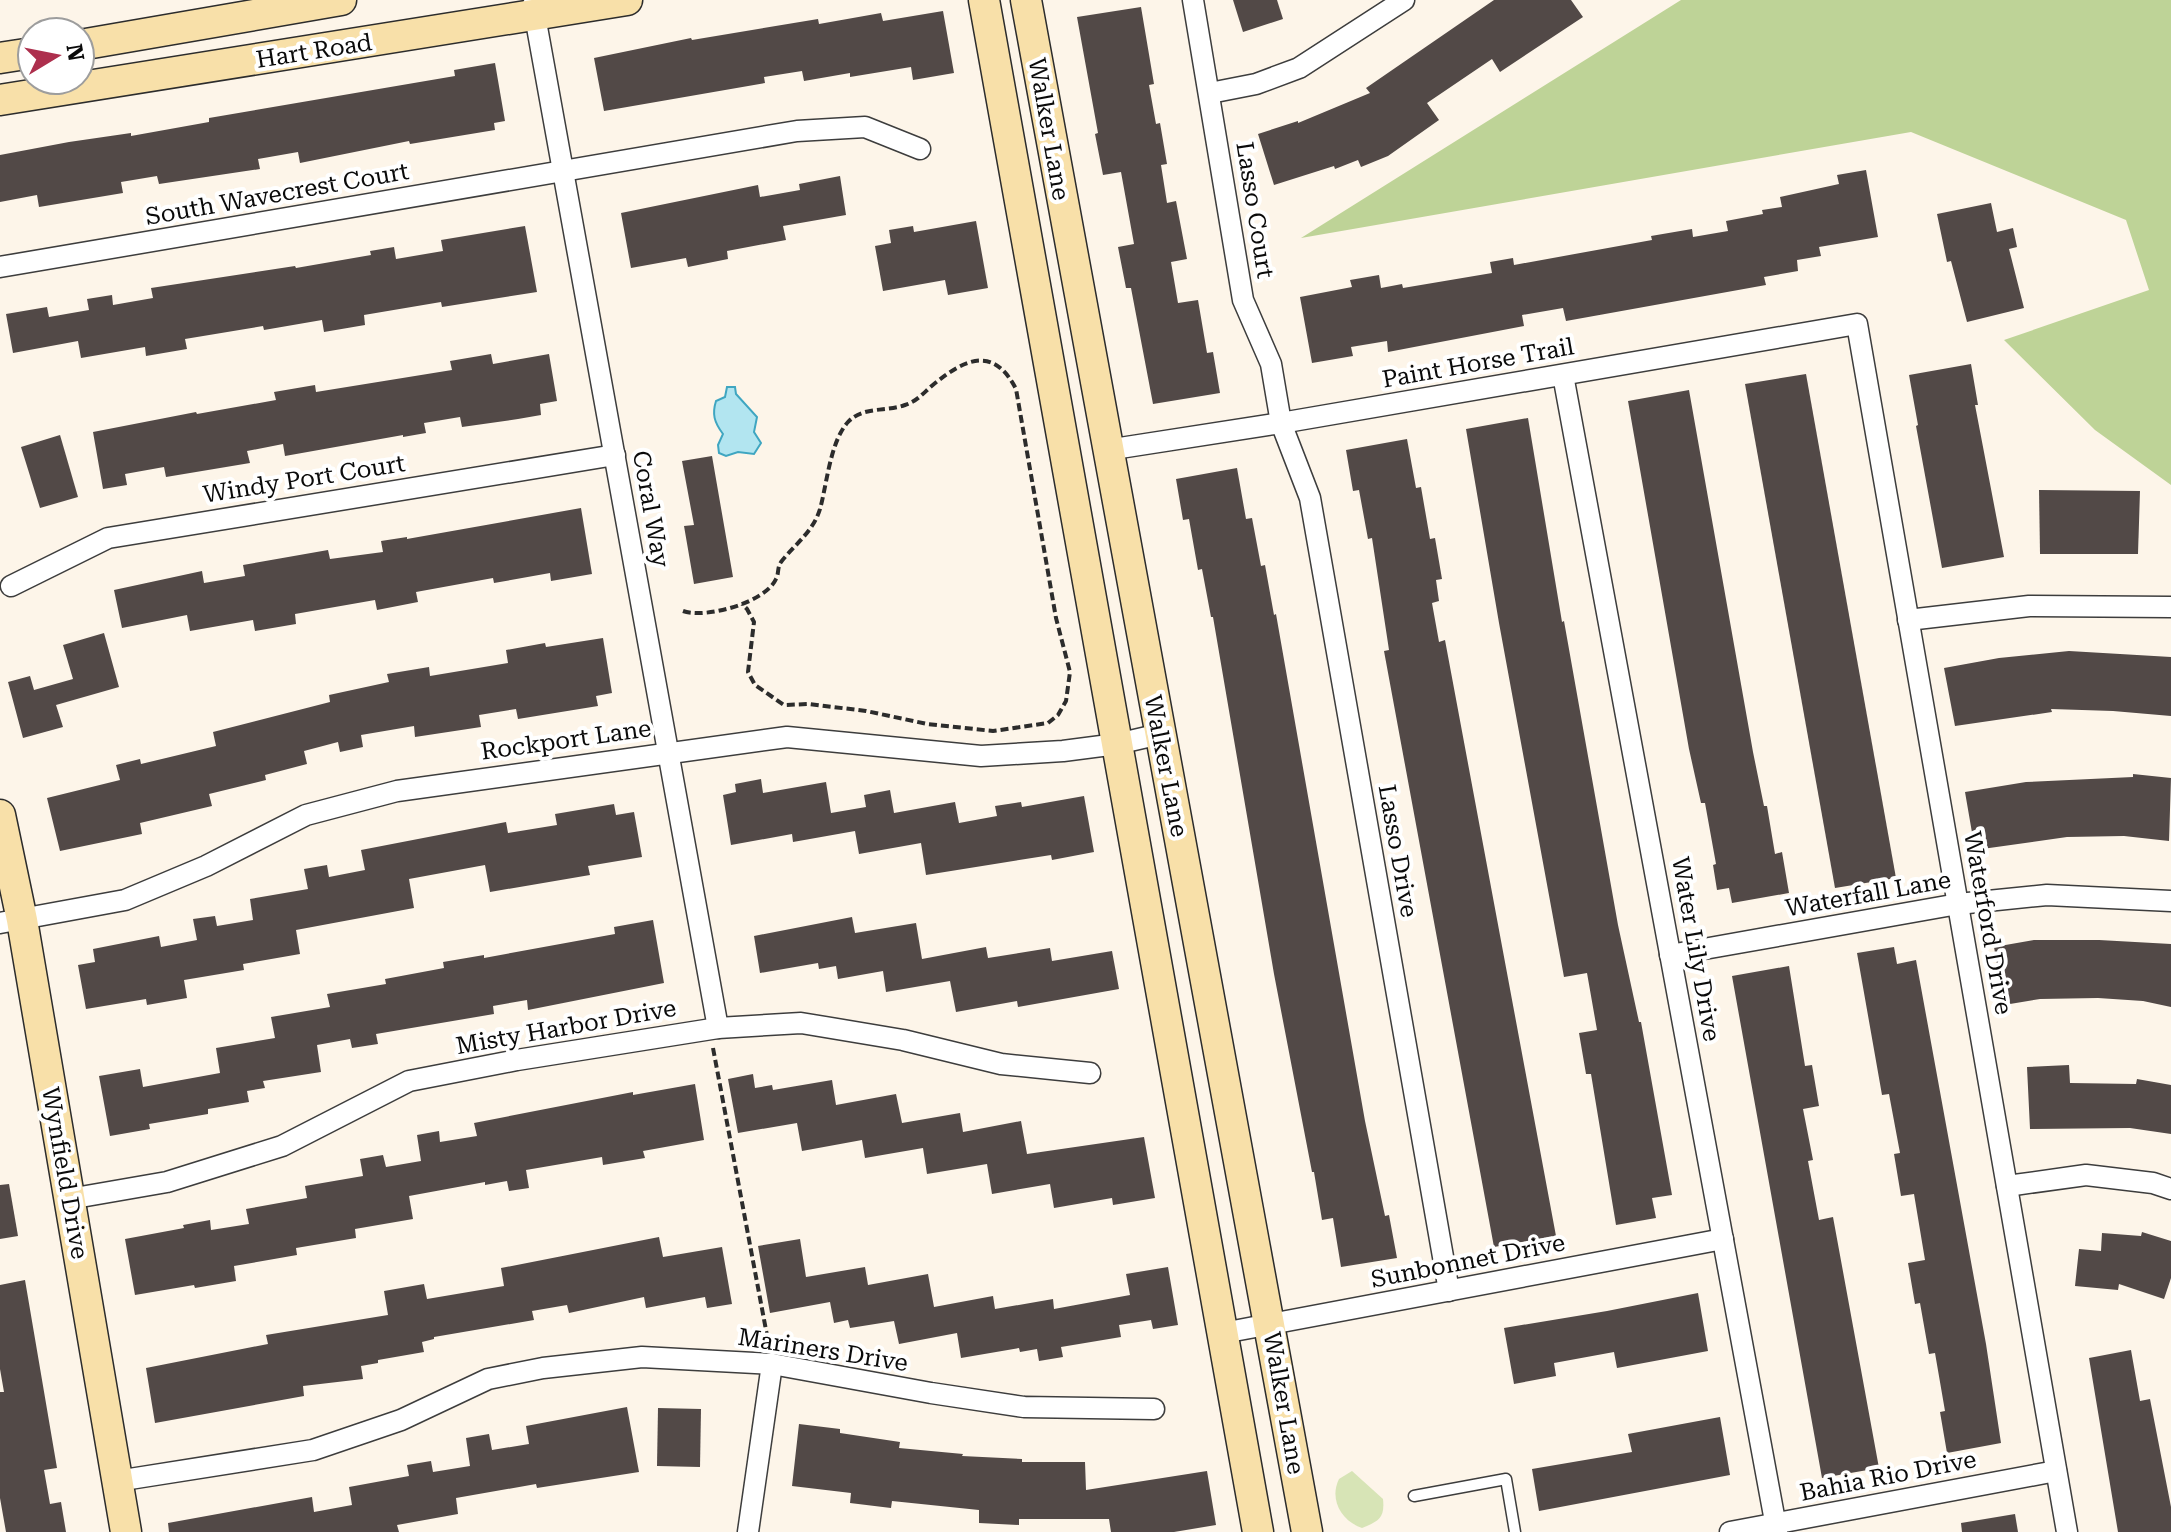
<svg xmlns="http://www.w3.org/2000/svg" width="2171" height="1532" font-family="'Roboto Serif',serif">
<style>
.green{fill:#d7e4b6}
.forest{fill:#bed397}
.water{fill:#b2e5f0;stroke:#3fa6c1;stroke-width:2}
.building{fill:#524947}
.lines{fill:none;stroke-linecap:round;stroke-linejoin:round}
.lane-casing{stroke:#3d3d3d;stroke-width:13}
.street-casing{stroke:#3d3d3d;stroke-width:23}
.secondary-casing{stroke:#2c2c2c;stroke-width:33}
.path{stroke:#2c2c2c;stroke-width:4;stroke-dasharray:8 4;stroke-linecap:butt}
.lane{stroke:#fff;stroke-width:10}
.street{stroke:#fff;stroke-width:20}
.secondary{stroke:#f8e0a9;stroke-width:30}
.labels{text-anchor:middle;dominant-baseline:central;stroke-width:8;stroke-linejoin:round;paint-order:stroke}
.street-label{font-size:24px;fill:#0a0a0a;stroke:#fff}
</style>
<rect width="100%" height="100%" fill="#fdf5e9"/>
<path class="green" d="M1352,1471L1383,1499C1385,1518 1379,1521 1362,1528C1341,1521 1329,1499 1339,1479Z"/>
<path class="forest" d="M1681,0H2171V485L2095,430L2004,340L2149,290L2126,220L1911,132L1301,238Z"/>
<path class="water" d="M727,387H735L736,394L757,417L754,432L761,443L754,454L738,452L726,456L719,453L718,445L723,434C714,422 712,414 716,401L725,397Z"/>
<g class="building">
<path d="M1233,0H1277L1283,19L1243,32Z"/>
<path d="M1494,0H1571L1583,17L1500,72L1492,59L1427,103L1439,120L1388,156L1361,167L1358,160L1335,169L1334,166L1274,185L1258,134L1298,121V123L1370,93L1366,88Z"/>
<path d="M1141,7L1154,84L1149,85L1156,124L1160,123L1167,164L1161,165L1167,203L1176,201L1187,259L1171,262L1178,303L1198,300L1207,353L1213,352L1220,393L1153,404L1131,288H1126L1118,247L1134,244L1121,172L1103,175L1095,134L1098,133L1077,17Z"/>
<path d="M943,11L954,73L913,80L911,67L850,77V73L804,81L802,71L764,77L765,83L604,111L594,58L691,38L692,40L818,19L819,24L881,13L883,21Z"/>
<path d="M495,63L505,121L494,123L495,130L410,144L409,141L300,163L298,152L258,159L260,169L159,184L157,176L121,182L123,193L39,207L37,195L0,202V155L69,142L131,133V136L209,122V118L455,76L454,70Z"/>
<path d="M1866,170L1878,237L1819,247L1821,256L1797,260L1798,271L1764,277L1766,285L1566,321L1563,308L1522,315L1524,326L1388,352L1387,341L1351,347L1353,356L1312,363L1300,297L1352,287L1350,280L1379,275L1381,288L1402,284L1403,288L1492,273L1490,262L1513,258L1514,265L1652,240L1651,236L1692,229L1693,237L1728,231L1726,221L1763,214L1762,210L1782,207L1780,197L1839,184L1837,175Z"/>
<path d="M840,176L846,215L783,226L786,240L727,251L728,259L688,267L686,258L631,268L621,213L758,185L760,197L800,190L799,184Z"/>
<path d="M1991,203L1997,232L2013,228L2017,247L2009,249L2024,308L1967,322L1951,261L1947,262L1937,214Z"/>
<path d="M976,221L988,288L948,295L945,280L883,291L875,246L891,243L889,230L913,226L914,232Z"/>
<path d="M525,226L537,292L442,307L441,302L364,315L365,325L324,332L322,320L264,330L263,326L185,339L187,349L146,356L145,347L81,358L78,341L13,353L6,314L47,307L49,317L89,310L87,299L112,295L113,305L153,298L151,288L295,266L296,268L371,255L370,251L394,247L396,259L443,251L441,240Z"/>
<path d="M491,354L493,364L549,354L557,401L540,404L541,415L518,419L462,427L460,417L424,423L426,433L403,437V435L285,456L283,444L247,451L250,463L166,477L164,467L125,474L127,485L103,489L93,432L196,412L197,414L276,400L274,392L315,385L316,392L452,370L450,361Z"/>
<path d="M1971,364L1978,405H1975L2004,557L1942,568L1916,426L1918,425L1909,375Z"/>
<path d="M1806,374L1896,878L1835,888L1745,384Z"/>
<path d="M1689,390L1753,752L1764,806H1767L1775,854L1782,852L1789,893L1732,903L1729,888L1717,890L1713,865L1716,864L1705,803H1701L1689,749L1628,401Z"/>
<path d="M1528,418L1562,622L1564,621L1618,925L1639,1022H1641L1672,1195L1652,1198L1656,1218L1616,1225L1591,1074H1586L1579,1033L1597,1030L1587,973L1564,977L1499,623L1466,429Z"/>
<path d="M60,435L78,497L40,508L21,447Z"/>
<path d="M1407,439L1416,488L1421,487L1430,539L1435,538L1442,579L1436,580L1439,601L1432,603L1439,642L1445,640L1556,1236L1494,1247L1384,651L1389,650L1372,538L1368,539L1359,490L1353,491L1346,450Z"/>
<path d="M712,456L733,577L694,584L684,526L694,525L682,461Z"/>
<path d="M1237,468L1246,519L1252,518L1261,566L1265,565L1274,615L1276,614L1365,1121L1385,1216L1389,1215L1397,1258L1341,1267L1333,1218L1322,1220L1314,1172H1312L1274,974L1213,617H1211L1202,569L1198,570L1189,519L1183,520L1176,479Z"/>
<path d="M2039,490L2140,491L2138,554H2040Z"/>
<path d="M581,508L592,574L551,581L550,573L494,583L493,578L416,592L418,602L377,610L375,600L295,614L296,624L255,631L253,620L190,631L187,615L122,628L114,590L202,571L204,583L245,576L243,565L328,550L330,559L383,552L381,541L407,537V539Z"/>
<path d="M104,633L119,687L56,705L63,727L23,738L8,682L30,676L34,690L73,679L63,645Z"/>
<path d="M603,638L612,693L596,696L598,706L518,719L516,709L479,715L481,727L415,737L414,726L361,735L363,747L340,752L338,742L304,751L307,764L265,775L266,780L209,794L212,806L140,823L142,834L60,851L47,798L120,780L116,765L140,759L141,764L216,746L213,732L330,702L329,695L389,682L387,674L429,667L430,676L508,663L506,650L545,643L546,647Z"/>
<path d="M2069,651L2171,657V716L2113,711L2051,709L2052,712L1955,726L1944,668L1999,658Z"/>
<path d="M2133,774L2171,778L2169,841L2124,836L2067,837L1975,850L1965,792L2026,782L2133,777Z"/>
<path d="M761,779L763,793L826,782L831,813L866,807L864,795L890,790L894,813L955,802L959,823L997,816L995,806L1021,802L1022,807L1084,796L1094,852L1052,860L1051,855L926,875L921,843L859,854L855,831L793,842L792,834L731,845L723,795L736,792L735,784Z"/>
<path d="M614,804L616,815L634,812L642,857L588,866L590,875L490,892L485,865L409,879L414,908L296,930L300,954L243,964L244,970L184,980L187,998L147,1005L146,999L86,1009L78,965L95,962L93,949L159,936L161,947L197,940L193,919L215,916L217,926L253,920L250,899L308,889L304,869L327,865L329,877L365,870L361,850L506,822L508,833L557,825L555,814Z"/>
<path d="M852,917L855,933L916,923L922,959L986,947L988,958L1050,948L1052,961L1112,951L1119,989L1018,1007L1017,1001L956,1012L950,981L886,992L883,971L838,979L836,966L819,969L818,963L760,973L754,936Z"/>
<path d="M653,920L664,983L528,1010L527,1000L493,1006L494,1014L376,1034L378,1044L352,1048L350,1039L317,1045L321,1072L263,1081L265,1088L247,1091L249,1102L208,1109V1114L149,1124L150,1129L110,1136L99,1076L140,1069L143,1087L220,1073L216,1048L275,1038L271,1017L330,1007L327,994L386,984L385,979L444,968L443,962L484,955V958L615,934L614,927Z"/>
<path d="M2034,940H2099L2171,944V1007L2143,1001L2098,998L2040,999L2004,1005L1994,947Z"/>
<path d="M1894,947L1897,964L1916,960L1986,1344L2001,1443L1947,1453L1940,1412L1945,1411L1935,1353L1929,1354L1920,1303L1915,1304L1908,1263L1925,1260L1914,1194L1901,1196L1894,1154L1900,1153L1889,1094L1882,1095L1857,953Z"/>
<path d="M1789,966L1805,1066L1812,1065L1819,1106L1803,1109L1813,1160L1808,1161L1819,1220L1833,1217L1879,1468L1822,1478L1732,976Z"/>
<path d="M2069,1065L2070,1083L2136,1084L2137,1079L2171,1085V1134L2130,1128L2030,1129L2027,1067Z"/>
<path d="M753,1074L755,1088L772,1085L773,1090L832,1080L836,1105L896,1094L902,1123L960,1113L963,1132L1021,1121L1027,1154L1144,1137L1155,1198L1113,1205L1112,1198L1054,1208L1050,1184L992,1194L987,1164L927,1174L923,1148L865,1158L862,1140L802,1151L797,1123L738,1133L728,1079Z"/>
<path d="M695,1084L704,1140L643,1151L645,1158L603,1165L602,1157L526,1170L529,1188L509,1191L507,1181L485,1185V1182L409,1196L413,1219L355,1229L356,1238L296,1248L297,1255L234,1266L236,1281L195,1288L194,1285L135,1295L125,1239L184,1228L183,1225L210,1220L211,1230L249,1224L246,1209L307,1198L305,1186L363,1176L360,1159L383,1155L386,1167L421,1161L417,1135L439,1131L440,1142L477,1136L474,1123L633,1092V1095Z"/>
<path d="M9,1184L18,1236L0,1239V1185Z"/>
<path d="M2142,1232L2171,1241V1278L2164,1299L2119,1284L2118,1290L2075,1286L2079,1249L2101,1251L2102,1233L2141,1236Z"/>
<path d="M659,1237L663,1257L722,1247L732,1304L707,1308L705,1297L646,1308L644,1297L569,1313L567,1305L532,1311L534,1320L434,1337V1339L422,1342L424,1352L378,1360V1363L361,1366L363,1379L303,1386L304,1396L155,1423L146,1368L268,1344L266,1335L388,1315L384,1291L424,1284L427,1299L504,1286L501,1268Z"/>
<path d="M800,1239L806,1277L865,1267L868,1285L928,1274L934,1307L993,1296L995,1309L1053,1299L1054,1309L1130,1295L1126,1274L1168,1267L1178,1325L1153,1329L1151,1320L1119,1325L1121,1337L1061,1347L1063,1357L1039,1361L1037,1349L1020,1352L1019,1348L961,1358L957,1333L899,1344L894,1321L850,1328L848,1320L834,1323L830,1302L770,1313L758,1246Z"/>
<path d="M25,1280L57,1468L44,1470L50,1504L61,1502L66,1532H6L0,1498V1392H4L0,1369V1285Z"/>
<path d="M1698,1293L1708,1351L1617,1368L1614,1352L1554,1363L1556,1376L1514,1384L1504,1328L1607,1311Z"/>
<path d="M2131,1350L2140,1401L2150,1399L2171,1507V1532H2118L2089,1358Z"/>
<path d="M627,1407L639,1472L537,1488L536,1484L456,1498L458,1514L397,1525L399,1532H169L168,1523L312,1497L314,1512L352,1505L349,1487L409,1476L407,1465L431,1461L433,1472L470,1466L466,1438L489,1434L492,1450L529,1444L526,1426Z"/>
<path d="M658,1408L701,1409L700,1467L657,1466Z"/>
<path d="M1720,1417L1730,1475L1539,1511L1532,1469L1632,1452L1628,1434Z"/>
<path d="M799,1424L840,1429V1433L900,1442L899,1448L963,1454L962,1456L1022,1459V1462H1085L1086,1490L1207,1471L1216,1525L1174,1532H1111L1109,1519H1019V1525L979,1523V1510L892,1501L891,1508L850,1503L851,1493L792,1486Z"/>
<path d="M2015,1514L2018,1532H1962L1961,1523Z"/>
</g>
<g class="lines">
<g class="lane-casing">
<path id="lane" d="M1414,1496L1506,1479L1515,1532"/>
</g>
<g class="street-casing">
<g id="street">
<path d="M1193,0L1243,300L1271,364L1281,423L1310,498L1449,1291"/>
<path d="M533,5L718,1028"/>
<path d="M1210,93L1256,84L1299,68L1404,0"/>
<path d="M0,267L797,131L865,127L920,149"/>
<path d="M1563,375L1777,1532"/>
<path d="M1107,450L1281,423L1857,324L2067,1532"/>
<path d="M11,586L108,538L615,455"/>
<path d="M1908,620L2029,606L2171,607"/>
<path d="M0,923L125,900L206,866L306,815L397,791L787,737L981,756L1063,751L1117,744L1160,734"/>
<path d="M1670,955L1958,904L2047,895L2171,901"/>
<path d="M2007,1186L2086,1175L2153,1183L2171,1189"/>
<path d="M69,1199L167,1182L282,1146L409,1081L517,1060L718,1028L801,1023L903,1040L1001,1064L1090,1073"/>
<path d="M1223,1333L1723,1239"/>
<path d="M117,1481L313,1450L401,1420L488,1379L543,1368L642,1357L772,1364L931,1393L1024,1407L1154,1409"/>
<path d="M748,1532L772,1364"/>
<path d="M1730,1532L2056,1471"/>
</g>
</g>
<g class="secondary-casing">
<g id="secondary">
<path d="M984,0L1258,1532"/>
<path d="M1026,0L1307,1532"/>
<path d="M80,45L341,0"/>
<path d="M0,58L32,53"/>
<path d="M0,100L627,0"/>
<path d="M0,815L22,920L126,1532"/>
</g>
</g>
<g class="path">
<path d="M683,611C705,619 765,603 776,579C779,574 777,568 781,562C795,544 813,532 820,509C827,484 830,442 848,422C863,406 886,412 905,405C918,401 924,392 934,384C966,358 994,346 1016,389L1056,618L1070,672L1066,701L1058,715L1048,723L993,731L927,724L866,711L809,704L784,705L755,685L748,672L754,622L747,609L742,604"/>
<path d="M713,1048L769,1346"/>
</g>
<use href="#lane" class="lane"/>
<use href="#street" class="street"/>
<use href="#secondary" class="secondary"/>
</g>
<g class="labels">
<g class="street-label">
<text transform="translate(314 51) rotate(-9)">Hart Road</text>
<text transform="translate(1049 129) rotate(80)">Walker Lane</text>
<text transform="translate(277 194) rotate(-10)">South Wavecrest Court</text>
<text transform="translate(1255 210) rotate(81)">Lasso Court</text>
<text transform="translate(1478 363) rotate(-10)">Paint Horse Trail</text>
<text transform="translate(304 479) rotate(-9)">Windy Port Court</text>
<text transform="translate(651 509) rotate(80)">Coral Way</text>
<text transform="translate(566 740) rotate(-8)">Rockport Lane</text>
<text transform="translate(1166 766) rotate(79)">Walker Lane</text>
<text transform="translate(1398 851) rotate(80)">Lasso Drive</text>
<text transform="translate(1868 894) rotate(-10)">Waterfall Lane</text>
<text transform="translate(1988 923) rotate(80)">Waterford Drive</text>
<text transform="translate(1696 949) rotate(80)">Water Lily Drive</text>
<text transform="translate(566 1027) rotate(-10)">Misty Harbor Drive</text>
<text transform="translate(65 1173) rotate(80)">Wynfield Drive</text>
<text transform="translate(1468 1261) rotate(-11)">Sunbonnet Drive</text>
<text transform="translate(823 1350) rotate(9)">Mariners Drive</text>
<text transform="translate(1284 1403) rotate(80)">Walker Lane</text>
<text transform="translate(1888 1476) rotate(-11)">Bahia Rio Drive</text>
</g>
</g>
<g transform="translate(56 56) rotate(80)"><circle r="38" fill="#ffffff" stroke="#9d9d9d" stroke-width="2"/>
<path d="M0-6L14 30L0 20L-14 30Z" fill="#ad2f4d"/>
<text y="-12" font-size="22" font-weight="bold" text-anchor="middle" fill="#0a0a0a">N</text>
</g>
</svg>
